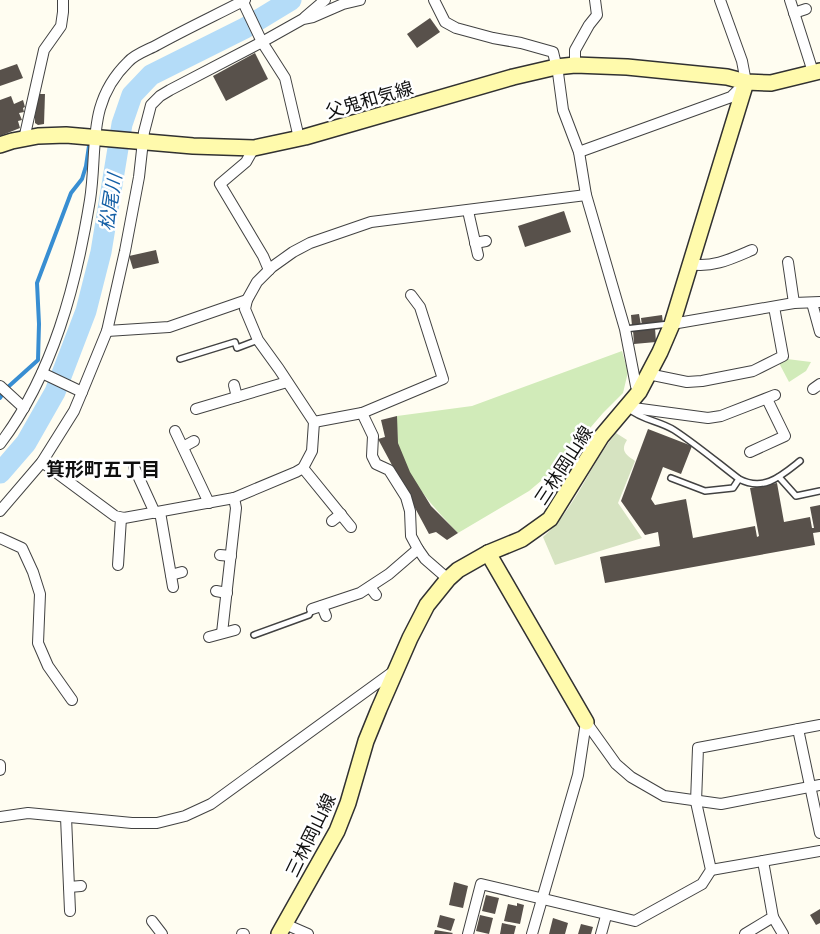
<svg xmlns="http://www.w3.org/2000/svg" width="820" height="934" font-family="'Playfair Display','Noto Sans JP',serif">
<style>
.green{fill:#d1ebb9}
.cemetery{fill:#d6e3c1}
.lines{fill:none;stroke-linecap:round;stroke-linejoin:round}
.stream{stroke:#388ed2;stroke-width:4}
.river{stroke:#b4dcf8;stroke-width:21}
.building{fill:#58514b}
.lane-casing{stroke:#424242;stroke-width:8}
.street-casing{stroke:#424242;stroke-width:12}
.secondary-casing{stroke:#313131;stroke-width:18}
.lane{stroke:#fff;stroke-width:5}
.street{stroke:#fff;stroke-width:10}
.secondary{stroke:#fffaac;stroke-width:15}
.labels{text-anchor:middle;dominant-baseline:central;stroke-width:5;stroke-linejoin:round;paint-order:stroke}
.street-label{font-size:18px;fill:#0f0f0f;stroke:#fff}
.water-label{font-size:19px;font-style:italic;fill:#135fa6;stroke:#fff}
.neighbourhood-label{font-size:19px;font-weight:bold;fill:#0f0f0f;stroke:#fff}
</style>
<rect width="100%" height="100%" fill="#fffdf1"/>
<g class="green">
<path d="M622,351L628,372L623,393L603,413L554,470L529,491L458,533C435,509 405,477 398,443C397,435 397,425 397,416L472,406Z"/>
<path d="M787,359L811,362L806,371L789,382L779,363Z"/>
</g>
<path class="cemetery" d="M616,433L627,440C620,451 626,455 635,461L618,503L642,538L555,565L543,537C575,510 589,466 616,433Z"/>
<g class="lines">
<g class="stream">
<path d="M8,387L38,360L39,324L37,283L71,193L82,179L86,166L89,146"/>
<path d="M0,398L2,395"/>
</g>
<path class="river" d="M0,473L26,443L55,392L86,311L101,252L122,124L132,95L151,75L245,28L291,0"/>
</g>
<g class="building">
<path d="M430,18L440,32L417,48L407,34Z"/>
<path d="M255,53L268,79L226,101L213,76Z"/>
<path d="M17,64L23,78L0,86V70Z"/>
<path d="M39,94H45L44,124L38,125L35,123V115Z"/>
<path d="M11,96L14,104L23,100L25,107L23,108L24,112L19,113L22,120L18,121L20,128L0,136V100Z"/>
<path d="M564,211L571,232L525,247L518,226Z"/>
<path d="M156,250L159,263L133,269L129,256Z"/>
<path d="M639,314L641,325L632,326L631,315Z"/>
<path d="M662,315L663,323L642,326L641,318Z"/>
<path d="M655,328L656,342L634,344L633,330Z"/>
<path d="M397,416L398,443L410,472L431,506L458,533L447,540L436,532L429,534L378,439L385,437L381,420Z"/>
<path d="M648,429L692,446L681,474L663,467L651,499L655,505L686,499L693,538L755,526L757,537L759,536L750,488L777,483L784,522L810,517L812,528H814L810,507L820,505V532L813,533L815,545L605,583L600,557L660,546L658,532L645,535L621,501Z"/>
<path d="M454,882L468,886L463,908L449,905Z"/>
<path d="M486,895L499,898L495,914L482,911Z"/>
<path d="M517,903L524,905L520,924L504,921L508,904L517,906Z"/>
<path d="M820,909V923L816,925L810,915Z"/>
<path d="M440,915L455,919L451,931L437,927Z"/>
<path d="M480,915L493,918L489,934L476,931Z"/>
<path d="M553,918L568,923L565,934H549Z"/>
<path d="M502,923L516,926L514,934H500Z"/>
<path d="M581,924L593,927L591,934H578Z"/>
<path d="M435,930L453,933L452,934H434Z"/>
</g>
<g class="lines">
<g class="lane-casing">
<g id="lane">
<path d="M625,329L669,324"/>
<path d="M180,359L235,342L237,348L258,340"/>
<path d="M629,409C642,420 660,421 674,430C697,445 718,463 739,479C764,492 781,476 800,461"/>
<path d="M779,477L796,496L820,491"/>
<path d="M671,478L705,491L733,488L739,479"/>
<path d="M254,635L309,615L312,609"/>
</g>
</g>
<g class="street-casing">
<g id="street">
<path d="M242,0L262,42L285,78L299,138"/>
<path d="M434,0L445,22L456,28L493,38L521,43L553,52L558,73L563,110L579,152L731,97L746,82L742,61L720,0"/>
<path d="M790,0L813,72"/>
<path d="M794,13L806,9"/>
<path d="M305,17L325,0"/>
<path d="M575,65V50L589,25L597,15L595,0"/>
<path d="M24,139L44,50L61,26L63,12V0"/>
<path d="M254,148L246,162L220,184L263,256L269,270"/>
<path d="M579,152L586,195L625,329L636,386L639,392"/>
<path d="M468,211L478,255"/>
<path d="M475,243L486,241"/>
<path d="M788,262L794,303"/>
<path d="M689,264C713,268 731,259 752,250"/>
<path d="M812,303L820,332"/>
<path d="M672,324L794,303L820,302"/>
<path d="M107,331L169,327L247,300"/>
<path d="M42,373L82,392"/>
<path d="M648,374L687,382L702,381L753,371L783,356L774,307"/>
<path d="M234,385L237,397"/>
<path d="M0,386L24,408"/>
<path d="M813,389L820,384"/>
<path d="M626,407L708,418L721,416L775,395"/>
<path d="M196,409L287,382"/>
<path d="M362,413L443,379L420,307L411,295"/>
<path d="M314,422L362,413L373,436L372,456L376,464L389,470L406,497L410,511L411,536L418,549L425,559L448,579"/>
<path d="M175,431L209,503"/>
<path d="M0,444C53,374 76,286 90,200C98,148 86,103 128,62C135,54 148,50 157,45C186,29 216,15 245,0"/>
<path d="M183,447L194,441"/>
<path d="M750,452L785,436L767,399"/>
<path d="M42,462L115,516L124,518L234,498L296,472L303,468L312,451L314,422L279,369L258,340L245,309L247,300L257,282L272,267L293,252L310,243L371,222L586,195"/>
<path d="M134,467L155,513"/>
<path d="M303,468L351,527"/>
<path d="M0,511L42,462L74,411L82,392L107,331L125,251L139,177L144,132L151,105L160,96L170,90L262,42L303,19L313,17L343,4L360,0"/>
<path d="M160,512L173,587"/>
<path d="M332,521L341,514"/>
<path d="M0,538L22,548L33,572L40,594L38,643L48,666L72,700"/>
<path d="M220,555L231,556"/>
<path d="M118,565L121,518"/>
<path d="M171,575L182,572"/>
<path d="M370,587L376,595"/>
<path d="M216,591L227,593"/>
<path d="M322,606L326,616"/>
<path d="M312,609L360,593L389,574L418,549"/>
<path d="M222,633L236,508L234,498"/>
<path d="M209,637L235,630"/>
<path d="M586,722L616,764L631,777L664,796L721,804L820,785"/>
<path d="M798,729L820,833"/>
<path d="M0,765V770"/>
<path d="M0,817L28,813L132,823H157L185,816L211,804L394,671"/>
<path d="M66,817L70,911"/>
<path d="M711,870L820,851"/>
<path d="M69,887L81,886"/>
<path d="M773,917L783,934"/>
<path d="M152,921L162,934"/>
<path d="M285,924L308,934"/>
<path d="M242,934H244"/>
<path d="M468,934L481,884L635,921L702,884L711,870L696,802L698,748L820,725"/>
<path d="M532,934L578,775L586,722"/>
<path d="M601,934L606,916"/>
<path d="M745,934L773,917L763,861"/>
</g>
</g>
<g class="secondary-casing">
<g id="secondary">
<path d="M0,145L12,141L38,136L66,135L193,146L254,148L305,137L513,77L556,67L575,65L627,67L727,77L746,82L771,83L820,71"/>
<path d="M488,553L586,722"/>
<path d="M279,934L337,831L348,803L366,741L379,709L410,638L427,605L448,579L458,570L488,553L522,539L550,519L601,437L639,392L660,352L672,324L746,82"/>
</g>
</g>
<use href="#lane" class="lane"/>
<use href="#street" class="street"/>
<use href="#secondary" class="secondary"/>
</g>
<g class="labels">
<g class="street-label">
<text transform="translate(369 99) rotate(-16)">父鬼和気線</text>
<text transform="translate(563 465) rotate(-57)">三林岡山線</text>
<text transform="translate(310 835) rotate(-64)">三林岡山線</text>
</g>
<g class="water-label">
<text transform="translate(109 202) rotate(-81)">松尾川</text>
</g>
<g class="neighbourhood-label">
<text x="103" y="468">箕形町五丁目</text>
</g>
</g>
</svg>
